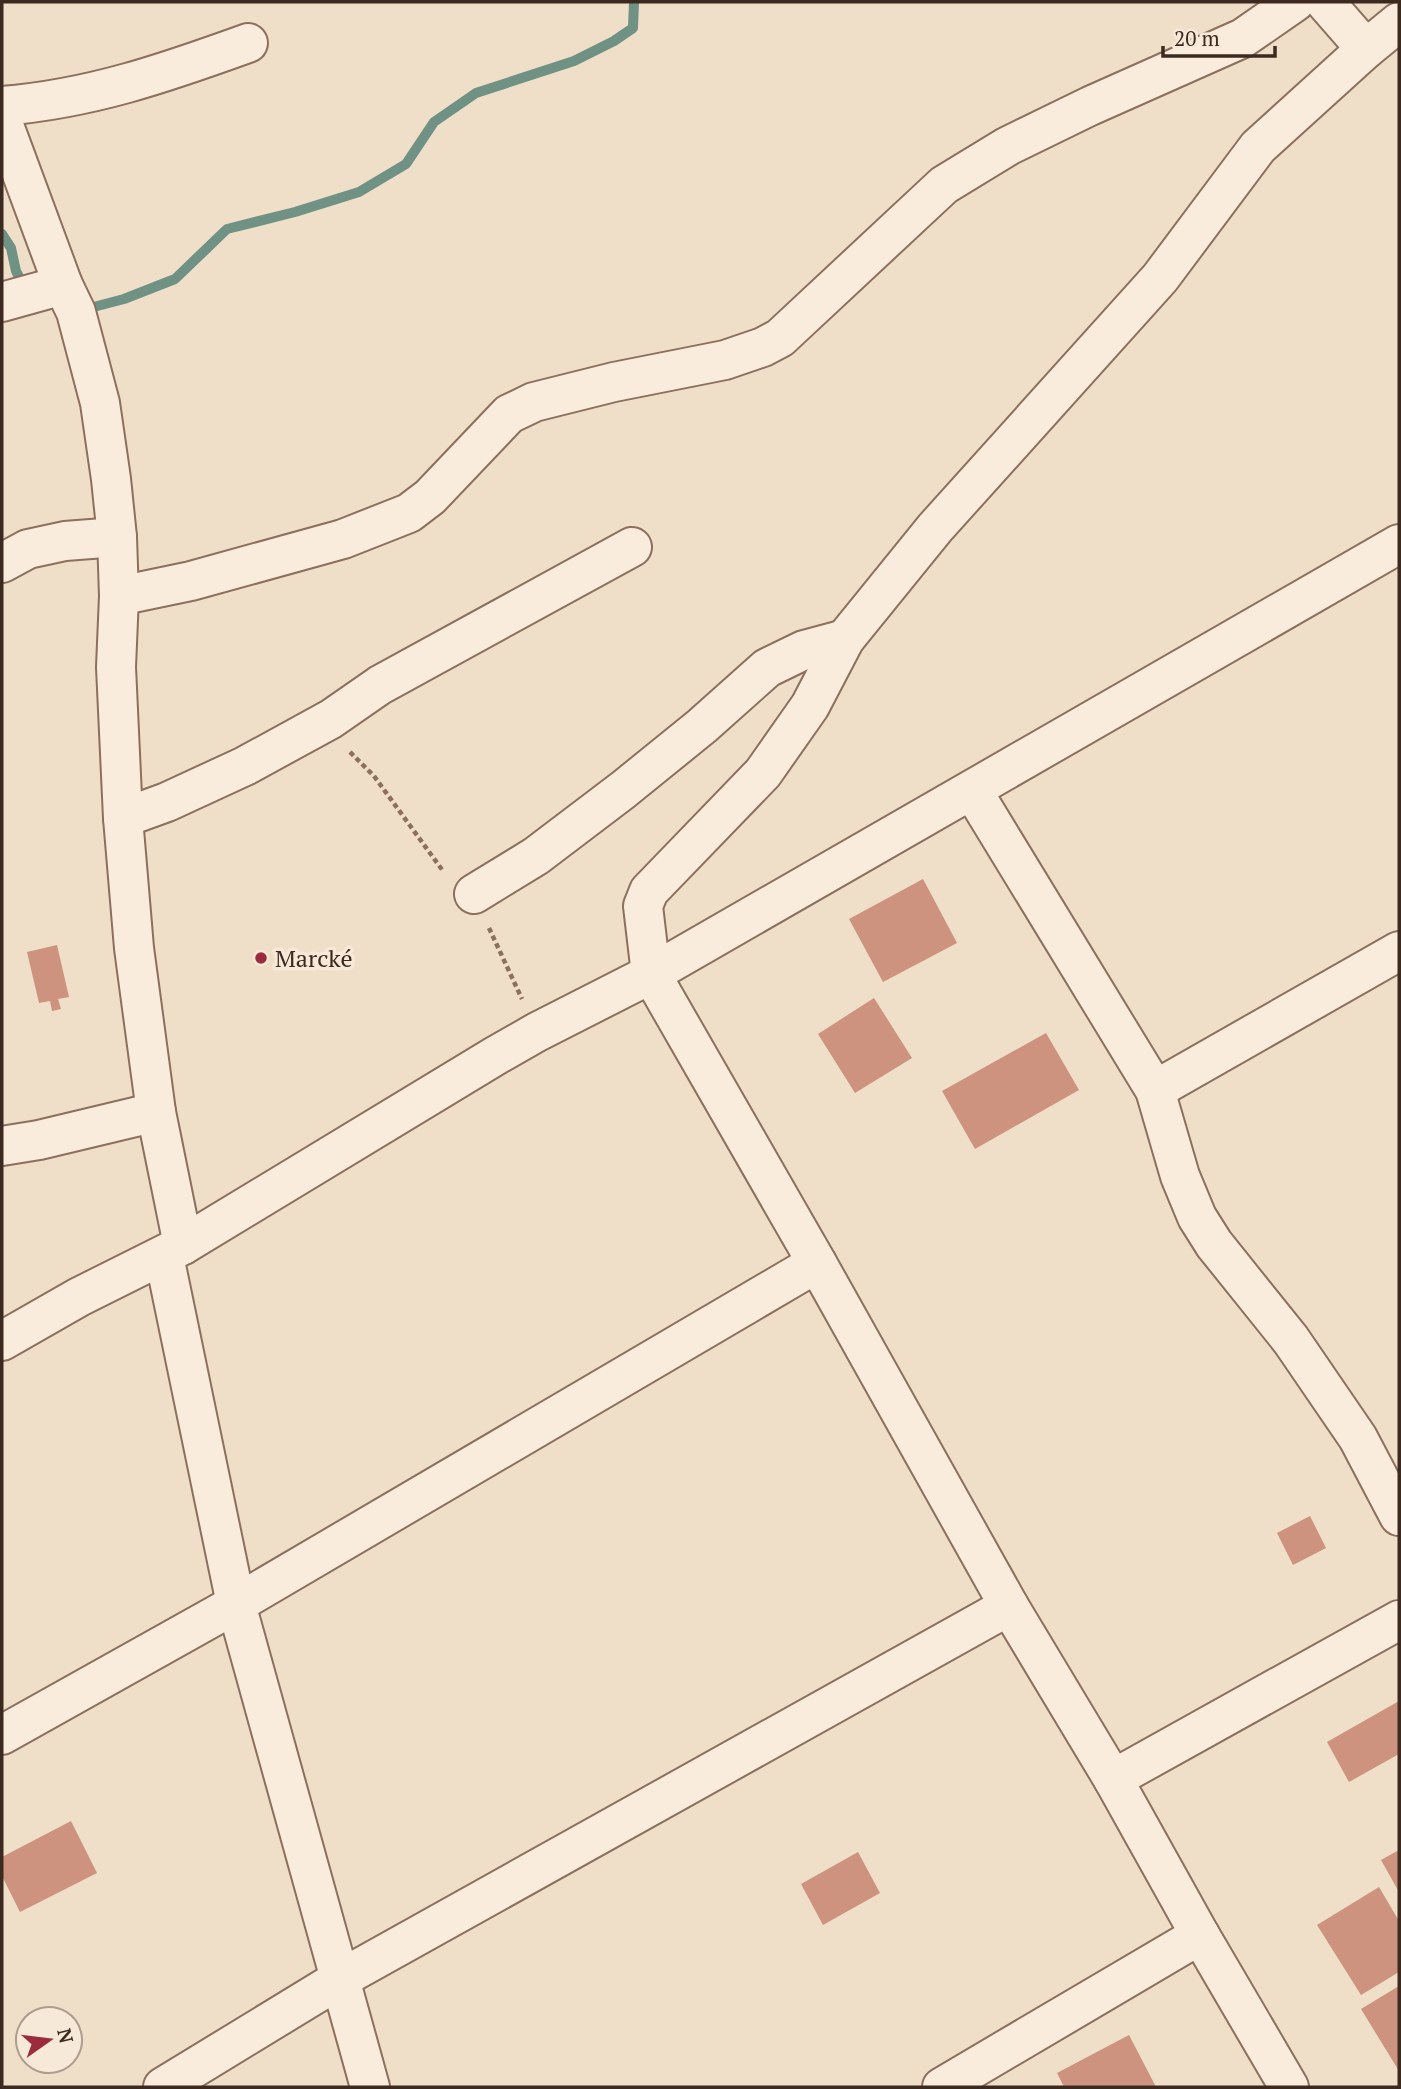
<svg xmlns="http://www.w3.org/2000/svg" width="1401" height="2089" font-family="'PT Serif',serif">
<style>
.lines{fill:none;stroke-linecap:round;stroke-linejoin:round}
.stream{stroke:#6f9284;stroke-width:10}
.building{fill:#cd937e}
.minor-casing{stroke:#8c6f5d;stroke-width:42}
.path{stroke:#8c6f5d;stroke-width:4.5;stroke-dasharray:5 3.5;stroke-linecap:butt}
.minor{stroke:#f9ecdc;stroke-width:38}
.poi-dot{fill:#9b2c3d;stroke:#f6e9d8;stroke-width:2.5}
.labels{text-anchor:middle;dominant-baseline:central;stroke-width:7;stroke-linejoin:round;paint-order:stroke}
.poi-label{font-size:24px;fill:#3c2a20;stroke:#f6e9d8;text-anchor:start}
</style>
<rect width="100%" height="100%" fill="#efdec8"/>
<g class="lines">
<g class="stream">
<path d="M2,234L11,248L16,271L25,289"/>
<path d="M82,310L124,299L175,279L227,229L295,212L359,192L406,164L434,122L476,93L574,61L614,41L633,28L634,2"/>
</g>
</g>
<g class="building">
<path d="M923,879L957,943L883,982L849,919Z"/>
<path d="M57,945L69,997L58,999L61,1009L52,1011L50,1001L39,1003L27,952Z"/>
<path d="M874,998L912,1058L855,1093L818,1034Z"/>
<path d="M1046,1033L1079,1090L975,1149L942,1091Z"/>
<path d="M1310,1516L1326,1548L1293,1565L1277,1533Z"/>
<path d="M1399,1701V1754L1349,1782L1327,1742Z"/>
<path d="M71,1821L97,1873L20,1912L2,1876V1857Z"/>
<path d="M1399,1850V1892L1381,1860Z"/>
<path d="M858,1852L880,1893L823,1925L801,1884Z"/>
<path d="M1379,1887L1399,1921V1972L1361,1995L1317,1925Z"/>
<path d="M1399,1986V2071L1361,2009Z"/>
<path d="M1129,2035L1156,2087H1064L1057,2073Z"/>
</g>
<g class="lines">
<g class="minor-casing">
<g id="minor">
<path d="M1366,49L1399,22"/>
<path d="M2,106C90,99 165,73 248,43"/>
<path d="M2,120L63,285L76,312L100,403L111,479L117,537L119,596L116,667L123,818L134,948L156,1112L183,1245"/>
<path d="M2,302L63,285"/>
<path d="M2,563L28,549L65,541L117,537"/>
<path d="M119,596L191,581L343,539L409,513L430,497L509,414L534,402L614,382L725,360L763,347L780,338L944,185L1008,146L1090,106L1243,38L1295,2"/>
<path d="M972,790L1155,1090L1180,1176L1197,1217L1214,1244L1291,1340L1358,1438L1399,1516"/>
<path d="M123,818L167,802L245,766L331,719L380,685L632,547"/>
<path d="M474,894L536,856L623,790L702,726L767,668L804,650L845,639"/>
<path d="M1155,1090L1399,951"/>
<path d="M2,1146L39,1140L156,1112"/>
<path d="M164,1256L236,1604L370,2087"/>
<path d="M2,1341L79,1297L183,1245L495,1056L537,1032L651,974L1399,544"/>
<path d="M2,1735L236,1604L817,1263"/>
<path d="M1113,1779L1399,1620"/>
<path d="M163,2087L340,1979L1009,1606"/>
<path d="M942,2087L1200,1935"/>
<path d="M1289,2087L1200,1935L1113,1779L1009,1606L817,1263L651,974L643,906L649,891L763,773L810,706L845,639L935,528L1160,278L1258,147L1366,49L1325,2"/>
</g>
</g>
<g class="path">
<path d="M350,752L374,776L443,871"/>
<path d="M489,928L522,999"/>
</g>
<use href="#minor" class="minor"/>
</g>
<circle class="poi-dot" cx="261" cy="958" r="7"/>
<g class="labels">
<g class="poi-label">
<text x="275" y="958">Marcké</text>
</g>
</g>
<rect width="1401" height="2089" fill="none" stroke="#3c2a20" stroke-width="7"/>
<g transform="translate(49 2040) rotate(76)"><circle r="33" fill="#f6e9d8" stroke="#ac9d8e" stroke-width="2"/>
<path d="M0-5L12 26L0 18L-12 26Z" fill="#9b2c3d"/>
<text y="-10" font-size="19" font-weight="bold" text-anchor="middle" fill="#3c2a20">N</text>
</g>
<path d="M1163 46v10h112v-10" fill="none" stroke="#3c2a20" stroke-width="3.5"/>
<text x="1174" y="46" font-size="21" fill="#3c2a20" stroke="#f6e9d8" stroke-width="5" paint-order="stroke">20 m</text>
</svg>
